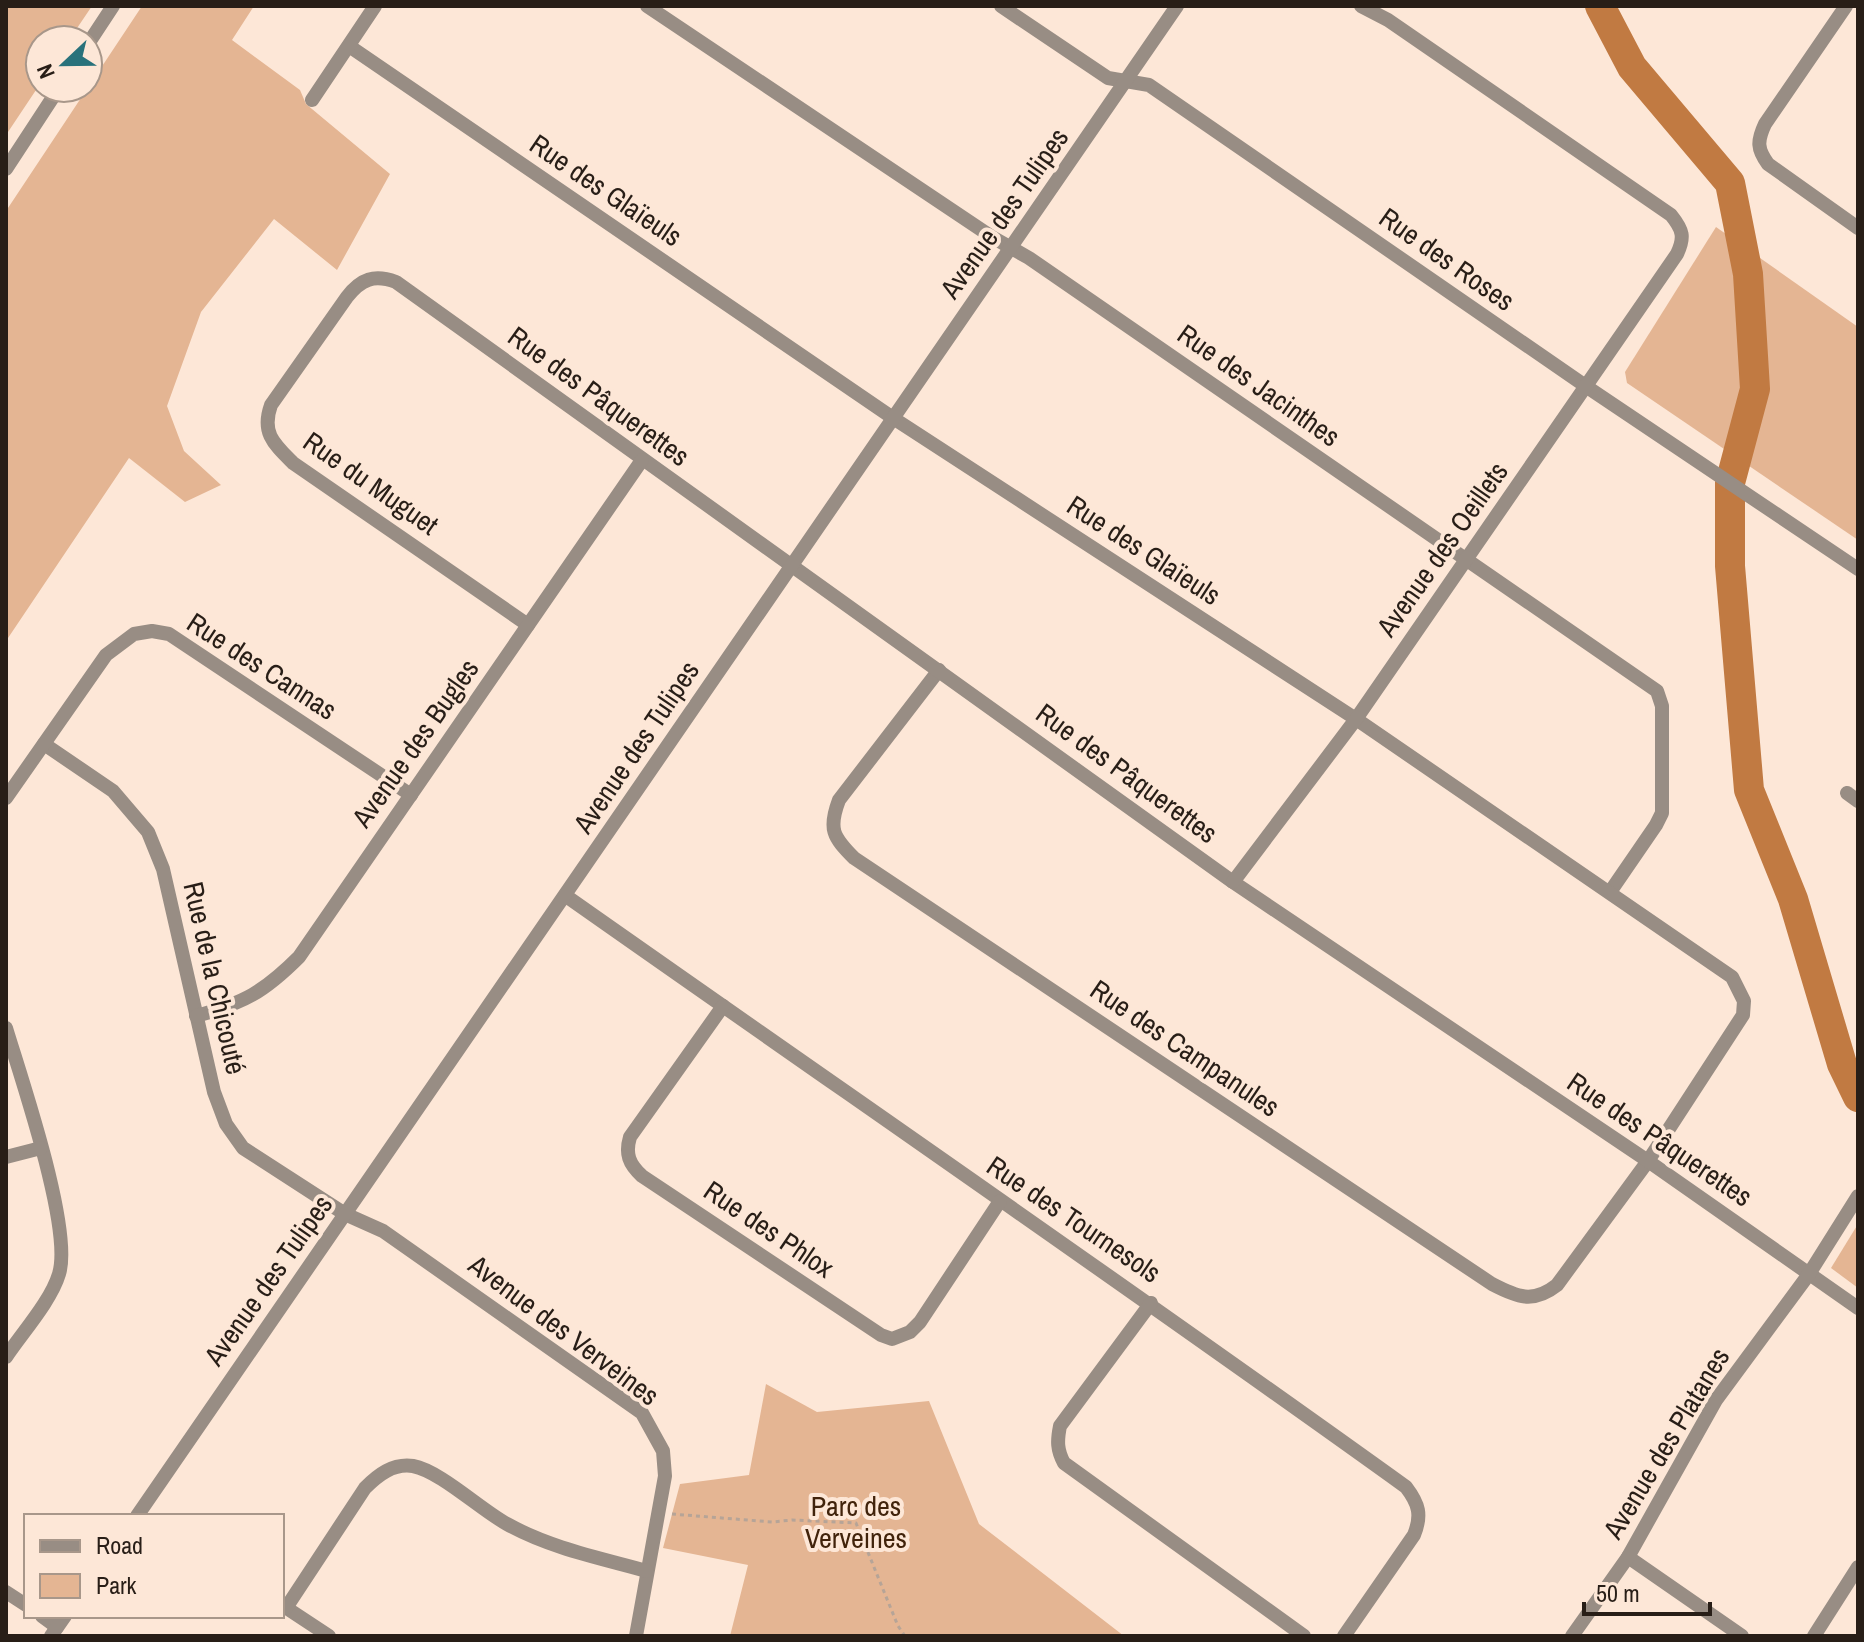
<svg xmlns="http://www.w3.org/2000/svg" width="1864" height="1642" font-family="'Archivo Narrow',sans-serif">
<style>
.green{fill:#e4b593}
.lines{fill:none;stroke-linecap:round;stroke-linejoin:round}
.river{stroke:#c17a42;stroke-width:30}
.path{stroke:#b6a497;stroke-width:3;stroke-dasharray:4 4;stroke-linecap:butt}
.street{stroke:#988d84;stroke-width:14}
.labels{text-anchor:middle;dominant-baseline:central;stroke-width:8;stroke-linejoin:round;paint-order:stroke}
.street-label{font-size:28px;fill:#281e17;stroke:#fde7d7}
.park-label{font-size:28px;fill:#41230b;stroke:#fde7d7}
</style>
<rect width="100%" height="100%" fill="#fde7d7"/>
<g class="green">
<path d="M6,6H92L69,40H40V84L6,135Z"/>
<path d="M142,6H254L232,40L300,90L306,104L390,174L337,270L274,219L201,312L167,406L184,451L221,485L185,502L129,458L6,641V211Z"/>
<path d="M1716,227L1858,327V540L1627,383L1625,372Z"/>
<path d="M1858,1224V1288L1831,1268Z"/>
<path d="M766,1384L817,1412L929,1401L979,1524L1124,1636H730L748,1565L663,1548L680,1484L749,1475Z"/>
</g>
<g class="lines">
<path class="river" d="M1600,6L1632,67L1730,183L1748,274L1755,389L1730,483V566L1749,790L1793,899L1842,1064L1858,1097"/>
<path class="path" d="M672,1514L772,1522L792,1520L856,1523L898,1626L905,1636"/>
<g class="street">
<path d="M647,6L992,237L1029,258L1657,691L1662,706V813L1656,825L1610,892"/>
<path d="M1001,6L1108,78L1149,85L1587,387L1858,569"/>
<path d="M1846,6L1765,124C1757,141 1757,149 1768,164L1858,228"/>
<path d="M88,44L113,6"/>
<path d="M349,46L893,418L1356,719L1732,977L1744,1001L1743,1015L1648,1161L1557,1285C1533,1304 1517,1297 1492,1284L854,858C833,837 828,829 839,800L939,670"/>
<path d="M312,100L375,6"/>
<path d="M6,169L59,88"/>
<path d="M528,625L293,463C274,444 261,433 271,405L347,297C361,279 374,274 396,282L1233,882L1648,1161L1858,1308"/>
<path d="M44,744L113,791L148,832L163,869L214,1092L226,1124L243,1148L345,1214L383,1231L642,1413L663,1451L665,1476L636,1636"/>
<path d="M1847,793L1858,801"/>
<path d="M6,798L106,655L134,634L152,631L169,634L411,795"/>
<path d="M1233,882L1356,719L1677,254C1685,237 1683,230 1671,215L1388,20L1361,6"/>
<path d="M566,896C846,1093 1128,1287 1406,1487C1419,1504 1422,1515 1414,1535L1344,1636"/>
<path d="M723,1006L630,1137C625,1154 629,1164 642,1176L881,1335L892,1339L910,1332L920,1322L1000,1201"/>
<path d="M196,1016C244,1003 264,992 299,957L642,460"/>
<path d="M6,1028C21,1078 73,1229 59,1274C51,1301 22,1333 6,1357"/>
<path d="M6,1157L41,1148"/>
<path d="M1151,1303L1060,1426C1057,1441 1057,1450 1064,1463L1304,1636"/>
<path d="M137,1516L1177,6"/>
<path d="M1628,1557L1742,1636"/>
<path d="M6,1592L26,1605"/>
<path d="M282,1605L329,1636"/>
<path d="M286,1608L365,1488C378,1475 393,1463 413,1466C440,1471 481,1510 507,1524C550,1548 600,1558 647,1571"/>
<path d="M42,1616L57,1627"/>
<path d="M51,1636L65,1616"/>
<path d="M1572,1636L1628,1557L1716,1400L1809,1274L1858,1196"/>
<path d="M1814,1636L1858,1567"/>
</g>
</g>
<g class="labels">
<g class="street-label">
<text transform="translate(606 190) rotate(34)">Rue des Glaïeuls</text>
<text transform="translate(1004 213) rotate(-55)">Avenue des Tulipes</text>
<text transform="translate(1447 259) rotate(35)">Rue des Roses</text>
<text transform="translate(1259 385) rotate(35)">Rue des Jacinthes</text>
<text transform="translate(599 396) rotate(36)">Rue des Pâquerettes</text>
<text transform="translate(371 483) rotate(35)">Rue du Muguet</text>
<text transform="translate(1442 549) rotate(-55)">Avenue des Oeillets</text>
<text transform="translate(1144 550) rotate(33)">Rue des Glaïeuls</text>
<text transform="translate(262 666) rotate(33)">Rue des Cannas</text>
<text transform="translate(415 743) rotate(-55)">Avenue des Bugles</text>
<text transform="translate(636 747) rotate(-56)">Avenue des Tulipes</text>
<text transform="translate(1127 773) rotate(36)">Rue des Pâquerettes</text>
<text transform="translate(215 978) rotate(77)">Rue de la Chicouté</text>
<text transform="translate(1185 1048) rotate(34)">Rue des Campanules</text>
<text transform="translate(1660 1139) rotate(34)">Rue des Pâquerettes</text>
<text transform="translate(1074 1219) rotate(34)">Rue des Tournesols</text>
<text transform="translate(769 1229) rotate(34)">Rue des Phlox</text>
<text transform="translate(268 1280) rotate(-55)">Avenue des Tulipes</text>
<text transform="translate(564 1330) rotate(37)">Avenue des Verveines</text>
<text transform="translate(1666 1443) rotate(-59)">Avenue des Platanes</text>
</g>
<g class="park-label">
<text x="856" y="1506">Parc des<tspan x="856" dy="32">Verveines</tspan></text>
</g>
</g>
<rect width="1864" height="1642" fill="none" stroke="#281e17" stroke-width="16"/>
<rect x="24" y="1514" width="260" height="104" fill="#fde7d7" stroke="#a8978a" stroke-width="2"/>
<rect x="40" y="1540" width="40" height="12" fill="#988d84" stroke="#a8978a" stroke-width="2"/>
<text x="96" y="1554" font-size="24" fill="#281e17">Road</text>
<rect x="40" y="1574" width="40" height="24" fill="#e4b593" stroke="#a8978a" stroke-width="2"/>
<text x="96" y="1594" font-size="24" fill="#281e17">Park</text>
<g transform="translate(64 64) rotate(248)"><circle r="38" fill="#fde7d7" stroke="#a8978a" stroke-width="2"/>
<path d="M0-6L14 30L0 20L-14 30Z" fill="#29727b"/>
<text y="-12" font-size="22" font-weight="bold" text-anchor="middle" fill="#281e17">N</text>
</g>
<path d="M1584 1602v12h126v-12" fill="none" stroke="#281e17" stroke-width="4"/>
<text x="1596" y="1602" font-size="24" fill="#281e17" stroke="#fde7d7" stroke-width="6" paint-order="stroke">50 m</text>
</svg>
